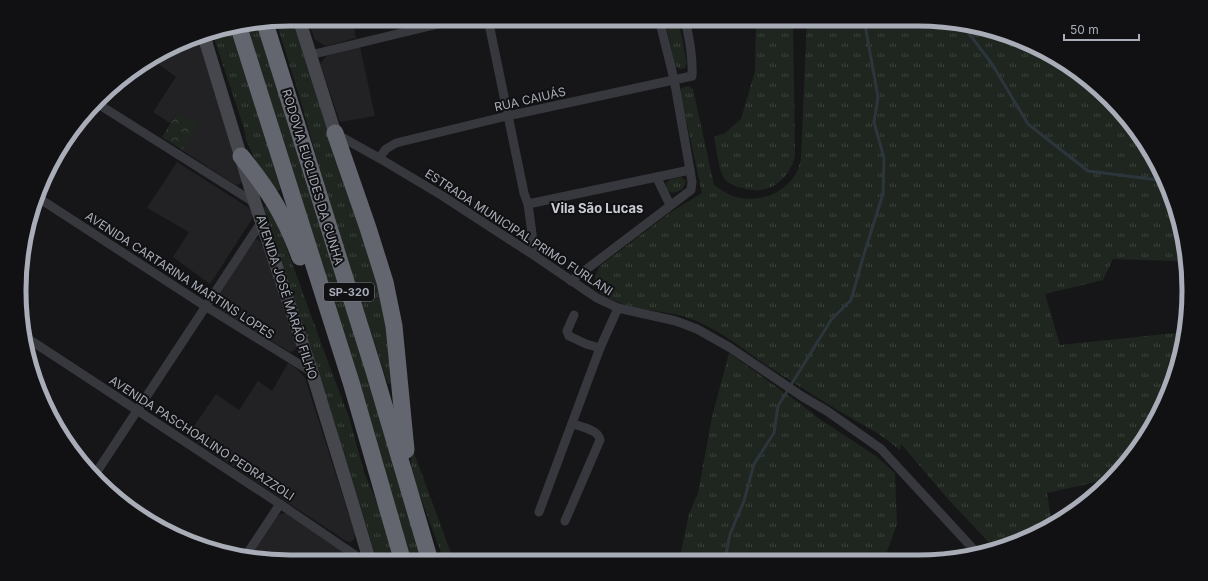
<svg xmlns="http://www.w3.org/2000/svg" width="1208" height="581" font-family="Inter,sans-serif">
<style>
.built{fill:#222225}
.grass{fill:url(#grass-tufts)}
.forest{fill:url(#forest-crowns)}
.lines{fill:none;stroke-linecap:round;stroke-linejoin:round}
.stream{stroke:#2c353c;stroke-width:3}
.street{stroke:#37383d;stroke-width:9}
.secondary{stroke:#45474d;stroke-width:13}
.highway{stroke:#63666e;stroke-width:17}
.labels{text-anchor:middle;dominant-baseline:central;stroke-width:4;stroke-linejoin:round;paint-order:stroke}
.shield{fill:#111113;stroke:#7b7e86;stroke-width:1}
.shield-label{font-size:11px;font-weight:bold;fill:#a8adb8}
.street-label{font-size:12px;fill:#a8adb8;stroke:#111113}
.neighbourhood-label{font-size:13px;font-weight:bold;fill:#c9ccd4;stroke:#111113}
.rim{fill:none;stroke:#a8adb8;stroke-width:5}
</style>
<defs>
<pattern id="grass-tufts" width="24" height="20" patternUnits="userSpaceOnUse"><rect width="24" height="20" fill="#1e261f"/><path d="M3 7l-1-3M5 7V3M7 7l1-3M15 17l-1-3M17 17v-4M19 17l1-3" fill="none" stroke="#3c433d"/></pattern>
<pattern id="forest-crowns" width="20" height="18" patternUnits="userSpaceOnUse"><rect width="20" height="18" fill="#1e261f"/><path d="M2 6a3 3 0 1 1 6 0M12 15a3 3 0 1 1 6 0" fill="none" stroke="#3c433d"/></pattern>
</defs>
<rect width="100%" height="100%" fill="#161618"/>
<g class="built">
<path d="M307,19H352L356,38L326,46L315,40Z"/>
<path d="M194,38L202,46L242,177V182L238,185L234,184L182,150L197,126L177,113L170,123L153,112L176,77L153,60Z"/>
<path d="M360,47L375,116L340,122L320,64L328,54Z"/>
<path d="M177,162L249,208L253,215L252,219L210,284L173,257L189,232L147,208Z"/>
<path d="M257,239L260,242L263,247L297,344L296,348L294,351L290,352L219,310L216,305V299L252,241Z"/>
<path d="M288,363L296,368L305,378L355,534L354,539L351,542L346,541L187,436L216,394L239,410L258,381L272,391Z"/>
<path d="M286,513L358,562H290L250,558L277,515Z"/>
</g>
<g class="grass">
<path d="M293,19L382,284L394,380L389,384L387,381L331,209L302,105L276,21Z"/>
<path d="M665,19H678L687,63L685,68L679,69L675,66Z"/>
<path d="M756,19H793L795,156C792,170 781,185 766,189C757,192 746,189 738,187C733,185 725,182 723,176C719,169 716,146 714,137L725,133L741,119L755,71Z"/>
<path d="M807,19H918L971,24L1022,40L1069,65L1110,99L1143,140L1168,187L1184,238L1187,274L1177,261L1113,259L1103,280L1045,294L1060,345L1185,332L1184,344L1168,395L1133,456L1109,479L1047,493L1052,524C1038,532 1010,551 993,547L948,499L901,444L900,450C881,434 860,423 839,411C819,399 799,386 780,374C753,358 730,336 701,323C673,309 639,313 611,299C608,297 603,296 600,293C591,285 595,275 600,266L671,212L702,193L680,92L682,88L688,86L693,89L714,185C719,188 724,192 730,195C759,207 798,190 801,157Z"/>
<path d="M258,24L425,562H411L246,26Z"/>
<path d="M230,29L281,187L279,191L273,190L267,185L246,140L244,128L212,32Z"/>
<path d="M681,177L686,181C684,189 680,192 672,193L667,190L666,183L671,179Z"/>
<path d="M267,206L279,215L287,249L328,362L349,417L364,472L382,515L396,562H377L360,504L264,208Z"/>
<path d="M729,353L798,402L821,420L876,456L895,473L897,524L884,560L679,561L689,514L698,493L712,417Z"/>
<path d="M411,445L454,561H444L411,471Z"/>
</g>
<path class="forest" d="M177,113L198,126L182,150L162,137Z"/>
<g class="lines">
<g class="stream">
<path d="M961,23L992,64L1028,124L1088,171L1151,179L1166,182"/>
<path d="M725,560L730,534L744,501L754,464L774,433L778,406L831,320L851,300L864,254L883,194L884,158L874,122L878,97L864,19"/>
</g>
<g class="street">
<path d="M488,19L524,193L528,204L535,256"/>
<path d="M310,55L459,19"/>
<path d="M98,104L255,203"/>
<path d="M336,134L379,158L441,195L535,256L597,298L618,308L676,321L697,329L729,347L803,397L827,411L881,449L977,553"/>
<path d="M379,158L386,149L396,143L507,116L692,76C693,56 689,38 685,19"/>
<path d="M657,178L670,205"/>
<path d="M37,197L205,306L312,372"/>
<path d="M528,204L690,170"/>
<path d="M571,281L691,190L692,182L690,170L674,79L659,19"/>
<path d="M574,315L567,331L569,336L586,344L600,348"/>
<path d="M24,336L280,504L365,562"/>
<path d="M94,476L262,221"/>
<path d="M539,512L600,348L618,308"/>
<path d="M565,521L600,440C599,430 582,427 573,424"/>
<path d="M245,557L280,504"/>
</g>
<g class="secondary">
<path d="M299,19L335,133"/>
<path d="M203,33L255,203L312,372L353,505L370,562"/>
</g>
<g class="highway">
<path d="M265,23L374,371L430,561"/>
<path d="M239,28L351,382L403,562"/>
<path d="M335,133L368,228L385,282L394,326L406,450"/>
<path d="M241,156C268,189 285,216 300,257"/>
</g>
</g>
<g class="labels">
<rect class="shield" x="324" y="283" width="50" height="18" rx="3"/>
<g class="shield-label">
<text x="349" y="292">SP-320</text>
</g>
<g class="street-label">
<text transform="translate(530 99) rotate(-13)">RUA CAIUÁS</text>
<text transform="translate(313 177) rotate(73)">RODOVIA EUCLIDES DA CUNHA</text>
<text transform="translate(519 232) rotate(33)">ESTRADA MUNICIPAL PRIMO FURLANI</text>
<text transform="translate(180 275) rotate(33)">AVENIDA CARTARINA MARTINS LOPES</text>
<text transform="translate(287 297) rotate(72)">AVENIDA JOSÉ MARÃO FILHO</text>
<text transform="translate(202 438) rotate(33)">AVENIDA PASCHOALINO PEDRAZZOLI</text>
</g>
<g class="neighbourhood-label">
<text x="597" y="208">Vila São Lucas</text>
</g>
</g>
<path d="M0 0H1208V581H0ZM290 26H918A264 264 0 0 1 1182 290V291A264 264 0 0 1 918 555H290A264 264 0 0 1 26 291V290A264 264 0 0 1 290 26Z" fill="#111113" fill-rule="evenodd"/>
<path class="rim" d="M290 26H918A264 264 0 0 1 1182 290V291A264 264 0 0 1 918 555H290A264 264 0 0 1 26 291V290A264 264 0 0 1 290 26Z"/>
<path d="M1064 34v6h75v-6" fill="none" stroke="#a8adb8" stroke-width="2"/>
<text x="1070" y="34" font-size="12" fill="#a8adb8" stroke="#111113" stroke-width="3" paint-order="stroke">50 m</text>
</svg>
